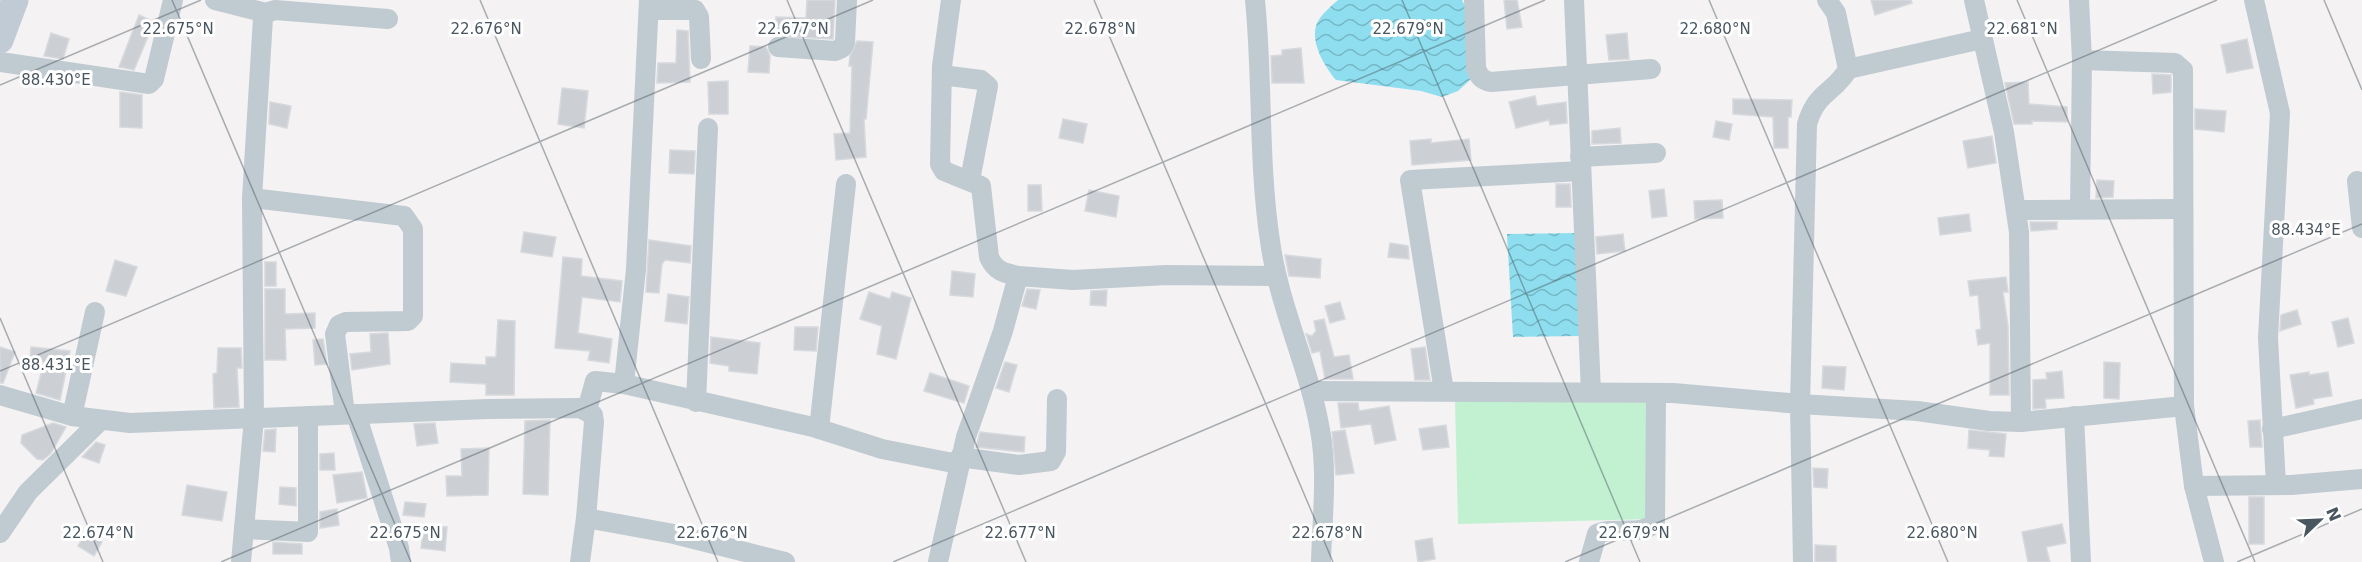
<svg xmlns="http://www.w3.org/2000/svg" width="2362" height="562" font-family="'DejaVu Sans',sans-serif">
<style>
.green{fill:#c2f1d2}
.water{fill:url(#water-waves)}
.building{fill:#cccfd4;stroke:#d6d9dd;stroke-width:1.5}
.lines{fill:none;stroke-linecap:round;stroke-linejoin:round}
.street{stroke:#c0cad1;stroke-width:20}
.secondary{stroke:#c0cbd6;stroke-width:27}
.ticks{fill:none;stroke:#495660;stroke-width:1.5;stroke-opacity:0.45}
.ticks-label{font-size:15px;text-anchor:middle;fill:#495660;stroke:#fff;stroke-width:6;stroke-linejoin:round;paint-order:stroke}
</style>
<defs>
<pattern id="water-waves" width="16" height="10" patternUnits="userSpaceOnUse" patternTransform="scale(1.5)"><rect width="16" height="10" fill="#8edeef"/><path d="M0 5q4-4 8 0t8 0" fill="none" stroke="#76b7c5"/></pattern>
</defs>
<rect width="100%" height="100%" fill="#f4f2f2"/>
<path class="green" d="M1455,400L1647,403L1650,519L1458,524Z"/>
<g class="water">
<path d="M1338,0H1462L1466,8L1471,79L1458,91L1442,97L1421,91L1336,80C1325,67 1311,44 1316,26C1319,16 1330,7 1338,0Z"/>
<path d="M1576,233L1581,336L1513,337L1507,234Z"/>
</g>
<g class="building">
<path d="M807,0H835L833,39L775,36L776,17L806,18Z"/>
<path d="M1504,0H1517L1522,27L1507,29Z"/>
<path d="M1871,0H1911L1912,3L1875,15Z"/>
<path d="M139,15L154,22L134,70L119,67Z"/>
<path d="M677,30L688,31L690,82L657,83L658,63H676Z"/>
<path d="M51,33L69,39L63,59L44,56Z"/>
<path d="M1627,33L1629,59L1609,60L1606,35Z"/>
<path d="M2247,39L2253,68L2227,73L2221,45Z"/>
<path d="M857,41L873,42L866,119H864L866,157L836,160L834,134L850,133L852,66H849L850,56Z"/>
<path d="M750,46L766,47L770,56L769,73L748,72Z"/>
<path d="M1301,48L1304,83H1272L1271,56L1282,55V50Z"/>
<path d="M2152,74L2171,75V92L2153,94Z"/>
<path d="M728,81V114H709L708,82Z"/>
<path d="M2028,82L2029,104L2067,107V122L2032,121V124H2014L2005,83Z"/>
<path d="M562,88L588,91L584,128L558,124Z"/>
<path d="M120,92L142,95V128L120,127Z"/>
<path d="M1535,96L1537,106L1566,102L1567,123L1550,125L1549,120L1516,128L1509,102Z"/>
<path d="M1733,99L1792,100L1791,117H1788V148H1774L1773,117L1733,114Z"/>
<path d="M270,102L291,106L287,128L269,124Z"/>
<path d="M2195,109L2226,111L2224,132L2195,129Z"/>
<path d="M1063,119L1087,124L1083,143L1059,138Z"/>
<path d="M1716,121L1732,124L1729,140L1713,137Z"/>
<path d="M1620,128L1621,143L1592,144V131Z"/>
<path d="M1992,136L1996,163L1968,168L1963,141Z"/>
<path d="M1431,139V143L1469,139L1471,160L1412,165L1410,141Z"/>
<path d="M670,150L695,151L694,174L669,173Z"/>
<path d="M2097,180L2114,181L2113,197L2096,198Z"/>
<path d="M1556,184H1570L1571,207H1556Z"/>
<path d="M1028,185H1041L1042,211H1028Z"/>
<path d="M1664,189L1667,216L1652,218L1649,191Z"/>
<path d="M1089,190L1119,196L1116,217L1085,211Z"/>
<path d="M1722,200L1723,218L1695,219L1694,201Z"/>
<path d="M1969,214L1971,231L1940,235L1938,218Z"/>
<path d="M2030,222H2057V229L2031,231Z"/>
<path d="M524,232L556,237L552,257L521,252Z"/>
<path d="M1623,234L1625,251L1597,254L1596,237Z"/>
<path d="M649,240L691,246L690,263L665,260L662,264L659,293L646,292Z"/>
<path d="M1390,243L1408,246L1409,259L1388,257Z"/>
<path d="M1285,255L1321,259L1320,278L1289,276Z"/>
<path d="M563,257L582,259L581,276L622,281L620,302L582,297L578,333L612,339L609,363L588,360L590,351L555,348Z"/>
<path d="M115,260L137,267L126,296L106,291Z"/>
<rect x="265" y="262" width="11" height="24"/>
<path d="M952,271L975,274L973,297L950,295Z"/>
<path d="M2006,277L2008,292H2003L2008,326L2009,395H1990V343L1978,345L1976,330L1981,329L1978,295L1970,296L1968,281Z"/>
<path d="M265,289H285V314L315,313V328L285,329L286,360H265Z"/>
<path d="M1027,289L1040,290L1036,309L1022,306Z"/>
<path d="M1107,290L1106,306L1090,305L1091,291Z"/>
<path d="M869,292L890,299L892,292L911,298L896,359L877,354L882,326L860,319Z"/>
<path d="M668,294L689,297L687,324L665,321Z"/>
<path d="M1340,302L1345,319L1330,323L1325,306Z"/>
<path d="M2297,310L2301,324L2280,331L2281,315Z"/>
<path d="M2348,318L2354,343L2338,347L2332,322Z"/>
<path d="M1324,319L1334,357L1349,355L1353,379H1325L1320,351L1312,353L1306,334L1312,336L1316,331L1314,321Z"/>
<path d="M498,320L515,321L514,395H486V384L450,382L451,363L486,365V357H496Z"/>
<path d="M795,327H818L816,351L794,350Z"/>
<path d="M388,333L390,364L352,370L350,354L371,352L370,334Z"/>
<path d="M711,337L760,343L757,374L729,371V366L710,363Z"/>
<path d="M323,339L327,364L315,365L313,340Z"/>
<path d="M0,347L15,352L3,383H0Z"/>
<path d="M31,347L70,351L60,400L36,393L44,362L30,360Z"/>
<path d="M1425,347L1430,380H1415L1411,349Z"/>
<path d="M218,348H241L242,368H237L239,407L214,408L213,374L217,373Z"/>
<path d="M1005,362L1017,365L1009,392L996,388Z"/>
<path d="M2104,362L2120,363L2119,399L2104,398Z"/>
<path d="M1823,366L1846,367L1844,390L1822,388Z"/>
<path d="M2062,371L2064,398L2045,399L2046,408L2033,409V380L2047,379L2046,373Z"/>
<path d="M2309,372V375L2328,372L2332,396L2313,399L2314,404L2296,408L2290,375Z"/>
<path d="M930,373L969,386L964,403L924,391Z"/>
<path d="M1338,403H1358L1359,411L1389,406L1396,440L1375,444L1371,424L1341,428Z"/>
<path d="M550,420L548,495L523,494L525,421Z"/>
<path d="M2260,420L2262,447H2250L2248,421Z"/>
<path d="M53,423L66,427L51,453L43,460L37,459L21,443L22,435Z"/>
<path d="M435,423L438,443L417,446L414,424Z"/>
<path d="M1446,425L1449,447L1423,450L1419,429Z"/>
<path d="M276,429L275,452L263,451L265,430Z"/>
<path d="M1345,430L1354,473L1336,475L1332,432Z"/>
<path d="M1969,430L2006,434L2004,457L1989,456L1990,450L1968,448Z"/>
<path d="M980,432L1025,437L1024,452L976,447Z"/>
<path d="M96,442L105,445L99,463L82,457Z"/>
<path d="M489,448L488,495L447,496L446,476H462L461,449Z"/>
<path d="M334,453L335,470H320V454Z"/>
<path d="M1813,468L1828,469L1827,488L1814,487Z"/>
<path d="M362,472L367,498L337,503L333,475Z"/>
<path d="M187,485L227,492L222,521L182,515Z"/>
<path d="M280,487L296,488V506L279,504Z"/>
<rect x="2249" y="497" width="15" height="47"/>
<path d="M405,502L426,504L424,517L403,515Z"/>
<path d="M337,509L339,525L320,528V512Z"/>
<path d="M2062,524L2066,543L2046,547L2050,562H2028L2022,532Z"/>
<path d="M424,525L447,527L445,551L421,548Z"/>
<path d="M86,532L102,542L94,556L78,546Z"/>
<path d="M1432,538L1435,559L1418,562L1415,541Z"/>
<path d="M273,542L302,544V554H273Z"/>
<path d="M1815,545L1836,546V562H1815Z"/>
</g>
<g class="lines">
<g class="street">
<path d="M215,0L266,13"/>
<path d="M951,0L942,66L940,164L944,171L981,186L989,257C995,271 1004,273 1018,276"/>
<path d="M1255,0C1263,80 1258,161 1270,241C1279,307 1309,366 1320,430C1328,473 1322,519 1321,562"/>
<path d="M1474,0L1476,68C1479,77 1482,80 1491,82L1651,69"/>
<path d="M1574,0L1591,392"/>
<path d="M1827,0L1836,13L1848,69C1835,93 1817,90 1807,124L1800,404L1917,411L1989,421L2021,422L2184,406L2194,486L2214,562"/>
<path d="M1974,0L2004,132L2019,232L2021,422"/>
<path d="M2079,0L2082,60L2175,63L2183,70L2184,406"/>
<path d="M2254,0L2280,113L2268,338L2276,485"/>
<path d="M649,10H695L699,17L701,59"/>
<path d="M778,47L835,51L842,48L845,42L847,0"/>
<path d="M0,62L149,84L154,79L173,0"/>
<path d="M1848,69L1982,39"/>
<path d="M942,75L981,80L988,86L970,180"/>
<path d="M1580,157L1656,153"/>
<path d="M2357,181L2362,228"/>
<path d="M252,198L404,216L413,229V316L408,321L346,322L339,325L335,334L345,414"/>
<path d="M2080,209L2082,60"/>
<path d="M2016,210L2183,209"/>
<path d="M624,384L813,427L882,449L958,464"/>
<path d="M1312,391L1673,393L1800,404L1803,562"/>
<path d="M1444,391L1410,180L1581,171"/>
<path d="M0,395L72,416L130,423L488,409L580,408L593,415L594,422L586,518L674,534L785,562"/>
<path d="M696,402L708,128"/>
<path d="M587,410L595,381L624,384L636,269L649,0"/>
<path d="M356,414L399,548L401,562"/>
<path d="M72,416L95,312"/>
<path d="M2074,416L2081,562"/>
<path d="M819,429L846,184"/>
<path d="M2272,429L2362,409"/>
<path d="M960,457L1019,465L1051,461L1056,452L1057,399"/>
<path d="M2194,486L2291,485L2362,479"/>
<path d="M244,529L308,532V416"/>
<path d="M0,533L28,492L101,420"/>
<path d="M241,562L254,418L252,198L263,18L266,13L275,10L388,19"/>
<path d="M580,562L586,518"/>
<path d="M938,562L966,437L1003,331L1018,276L1073,280L1167,275L1276,276"/>
<path d="M1589,562L1597,534C1613,526 1644,537 1655,522L1656,394"/>
</g>
<path class="secondary" d="M0,40L15,0"/>
</g>
<path class="ticks" d="M172,0L411,562M480,0L718,562M787,0L1026,562M1094,0L1333,562M1402,0L1640,562M1709,0L1948,562M2017,0L2255,562M2324,0L2362,90M0,85L201,0M0,318L103,562M0,371L873,0M221,562L1545,0M893,562L2217,0M1565,562L2362,224M2237,562L2362,509"/>
<g class="ticks-label">
<text x="178" y="34">22.675°N</text>
<text x="486" y="34">22.676°N</text>
<text x="793" y="34">22.677°N</text>
<text x="1100" y="34">22.678°N</text>
<text x="1408" y="34">22.679°N</text>
<text x="1715" y="34">22.680°N</text>
<text x="2022" y="34">22.681°N</text>
<text x="56" y="85">88.430°E</text>
<text x="2306" y="235">88.434°E</text>
<text x="56" y="370">88.431°E</text>
<text x="98" y="538">22.674°N</text>
<text x="405" y="538">22.675°N</text>
<text x="712" y="538">22.676°N</text>
<text x="1020" y="538">22.677°N</text>
<text x="1327" y="538">22.678°N</text>
<text x="1634" y="538">22.679°N</text>
<text x="1942" y="538">22.680°N</text>
</g>
<g transform="translate(2320 520) rotate(67)" stroke="#ffffff" stroke-width="4.5" paint-order="stroke">
<path d="M0-4.5L10 22L0 15L-10 22Z" fill="#495660"/>
<text y="-9" font-size="16" font-weight="bold" text-anchor="middle" fill="#495660">N</text>
</g>
</svg>
